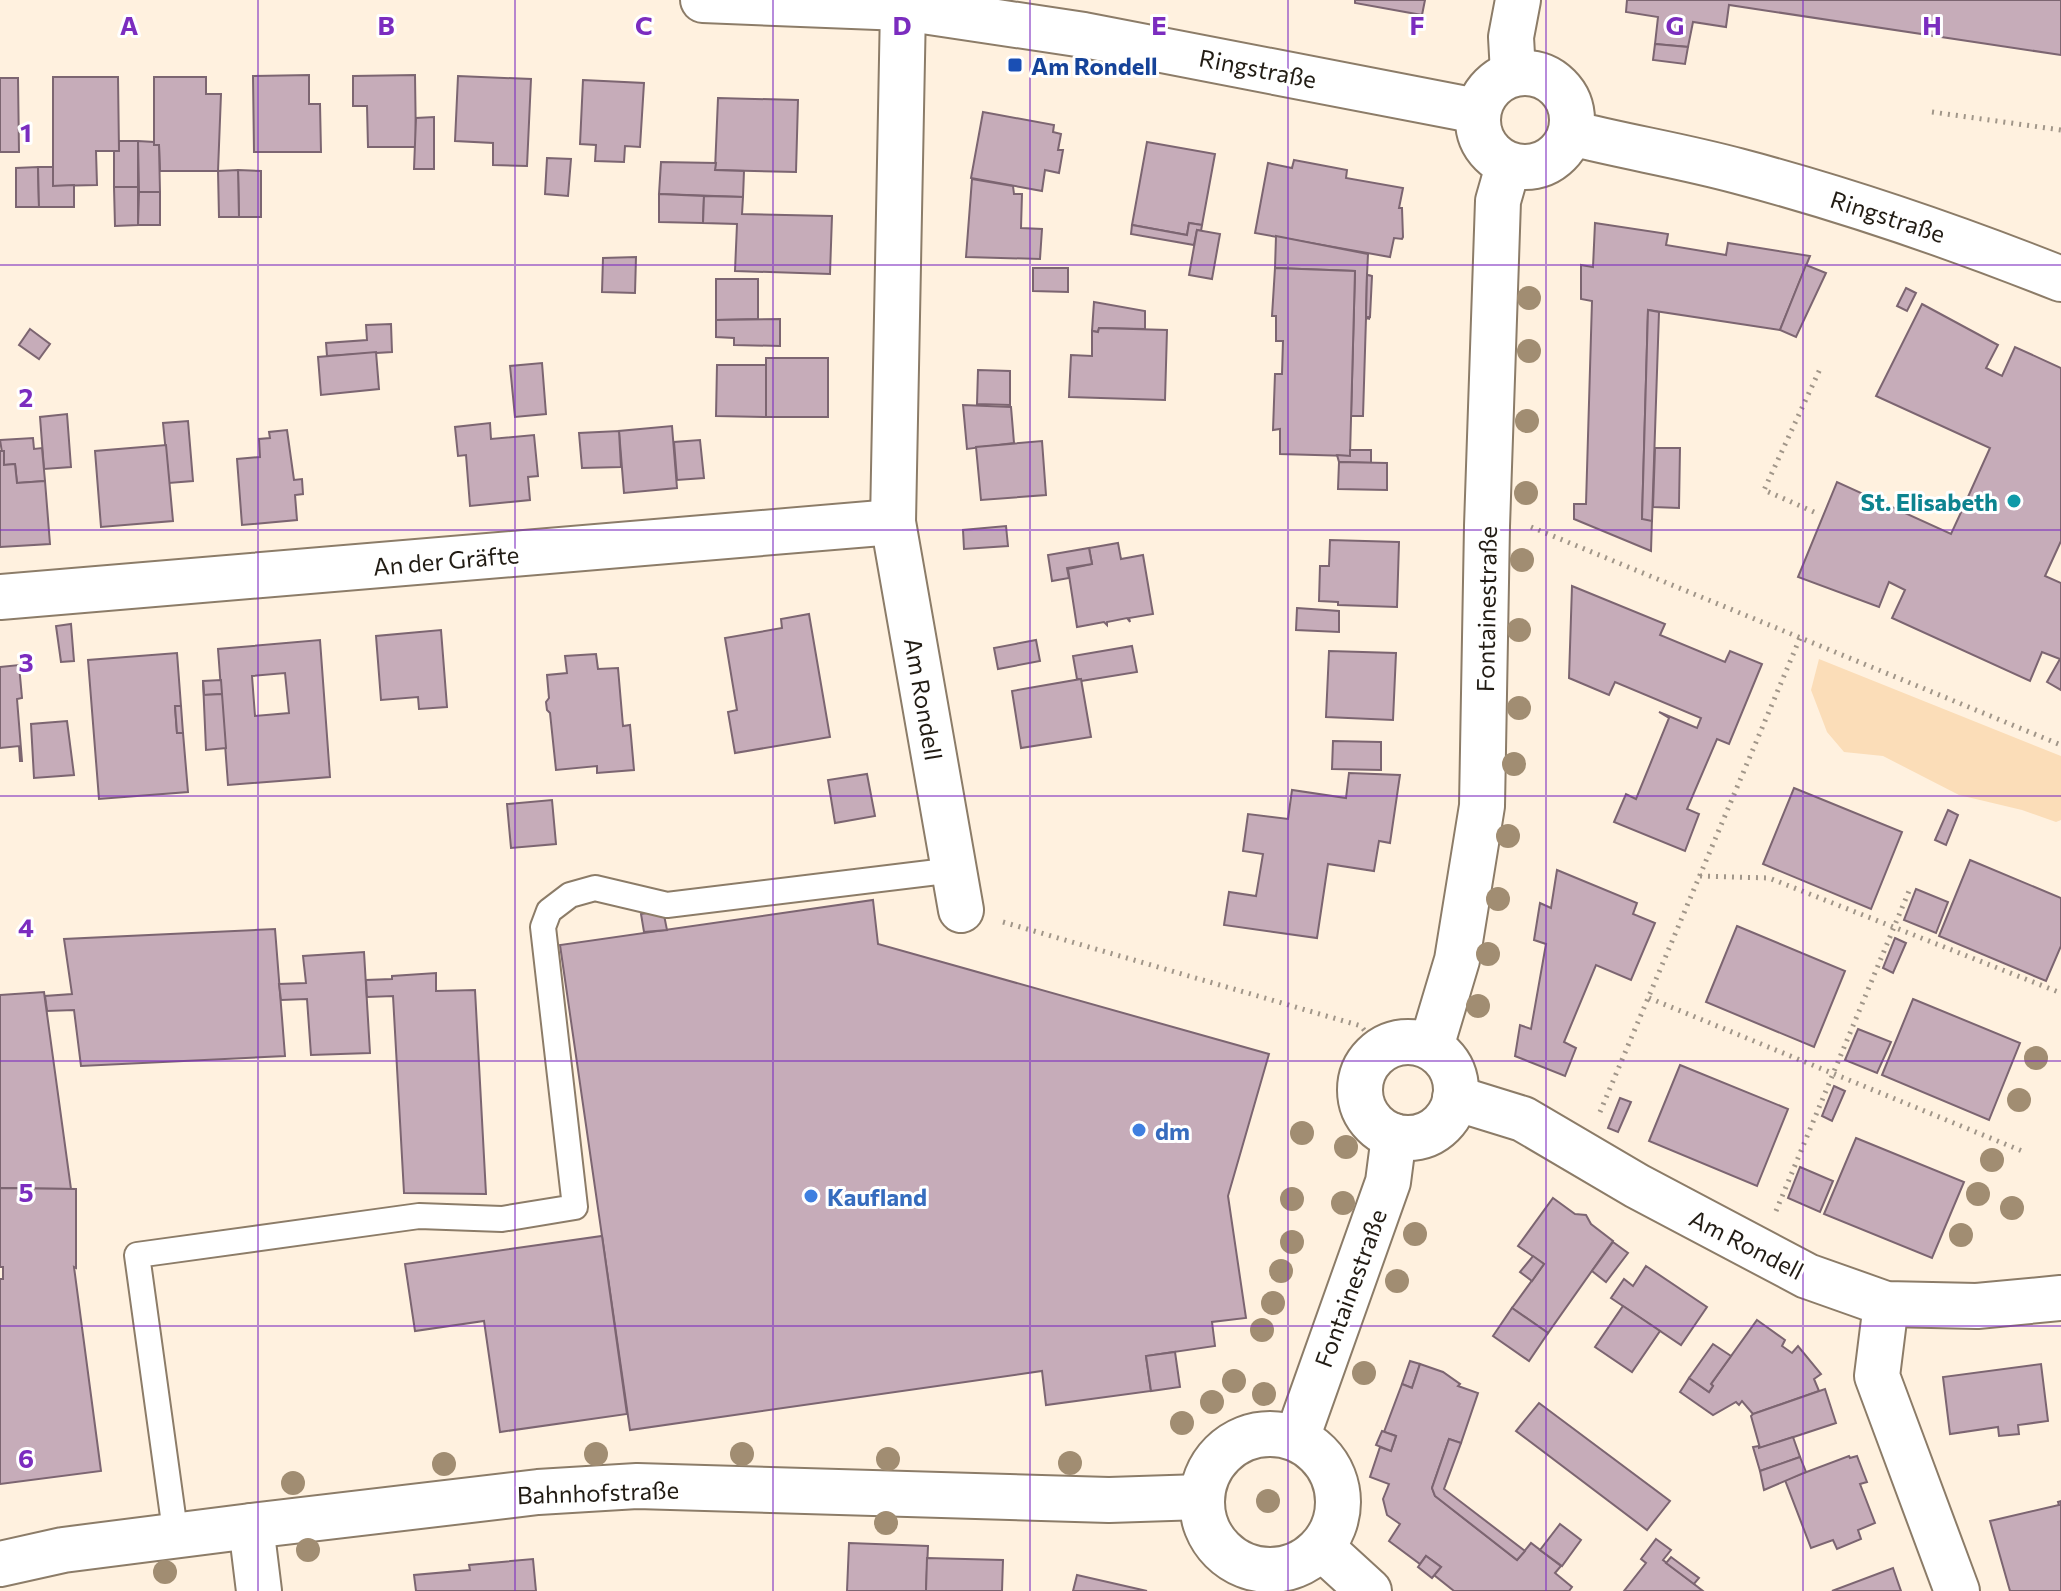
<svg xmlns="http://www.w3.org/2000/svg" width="2061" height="1591" font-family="Commissioner,sans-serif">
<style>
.green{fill:#fbddb8}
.building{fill:#c6acb9;stroke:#7c6571;stroke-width:2;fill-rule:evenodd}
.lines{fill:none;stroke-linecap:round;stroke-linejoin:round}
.lane-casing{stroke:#8c7c68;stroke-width:28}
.street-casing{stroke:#8c7c68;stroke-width:48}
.path{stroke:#a19689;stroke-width:5;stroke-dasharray:2 6;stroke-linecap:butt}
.lane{stroke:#fff;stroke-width:24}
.street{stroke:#fff;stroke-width:44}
.tree{fill:#a18d72}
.grid{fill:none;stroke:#7b2cbf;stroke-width:2;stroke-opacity:0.55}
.transit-dot{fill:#1a4fb4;stroke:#fff;stroke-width:3}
.culture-dot{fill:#0f9aa8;stroke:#fff;stroke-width:3}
.shop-dot{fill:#3f7fe0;stroke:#fff;stroke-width:3}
.labels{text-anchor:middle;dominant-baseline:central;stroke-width:6;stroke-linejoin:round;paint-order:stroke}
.transit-label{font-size:24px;font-weight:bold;fill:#164399;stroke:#fff;text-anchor:start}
.street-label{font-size:24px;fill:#221c14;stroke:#fff}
.culture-label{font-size:24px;font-weight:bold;fill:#0d838f;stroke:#fff;text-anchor:end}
.shop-label{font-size:24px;font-weight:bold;fill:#366cbe;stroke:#fff;text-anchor:start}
.grid-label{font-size:26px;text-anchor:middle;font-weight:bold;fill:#7b2cbf;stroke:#fff;stroke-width:6;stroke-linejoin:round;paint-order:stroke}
</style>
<rect width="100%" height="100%" fill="#fff1df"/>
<path class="green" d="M1819,659L2061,756V820L2056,822L2022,810L1959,795L1883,756L1844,752L1827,732L1811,690Z"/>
<g class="building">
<path d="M1355,0H1425L1422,15L1355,3Z"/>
<path d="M1627,0H2061V55L1729,5L1726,27L1693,22L1688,47L1655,44L1658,17L1626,12Z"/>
<path d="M1655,44L1688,47L1685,64L1653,60Z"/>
<path d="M309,75V104H320L321,152H254L253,76Z"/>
<path d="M415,75L416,147H368L367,106H353V76Z"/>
<path d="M458,76L531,79L527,166L493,165V143L455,141Z"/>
<path d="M53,77H118L119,151H96L97,185L53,186Z"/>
<path d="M154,77H206V94H221L218,171H160L159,145H154Z"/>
<path d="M0,78H18L19,152H0Z"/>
<path d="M583,80L644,83L640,147L625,146L624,162L595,161L596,145L580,144Z"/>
<path d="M718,98L798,100L796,172L715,170Z"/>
<path d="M983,112L1054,125L1053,132L1061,134L1058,150H1063L1059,173L1045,170L1042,191L971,178Z"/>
<path d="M434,117V169H414L416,118Z"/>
<path d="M119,141H138V187H114V151H119Z"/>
<path d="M138,141L154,142V145H159L160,192H139Z"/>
<path d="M1147,142L1215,154L1202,225L1189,223L1187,235L1132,225Z"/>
<path d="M547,158L571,159L568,196L545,194Z"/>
<path d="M1294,160L1347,170L1346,178L1403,188L1399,208H1402L1403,237L1402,239L1394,238L1390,257L1255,233L1268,163L1292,168Z"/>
<path d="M661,162L716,163L715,170L744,171L743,197L659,194Z"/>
<path d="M38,167L39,207H16V168Z"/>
<path d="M38,167H53V186L74,185V207H39Z"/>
<path d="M238,170L261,171V217H239Z"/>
<path d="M238,170L239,217H219L218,171Z"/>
<path d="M972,179L1013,186L1014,194H1022L1021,228L1042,229L1040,259L966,257Z"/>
<path d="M114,187H138V225L115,226Z"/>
<path d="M139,192H160V225H138Z"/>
<path d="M659,194L704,196L703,223L659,222Z"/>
<path d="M704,196L743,197L742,214L832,216L830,274L735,271L737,224L703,223Z"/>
<path d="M1189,223L1202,225L1201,231L1197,230L1194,245L1131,234L1132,225L1187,235Z"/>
<path d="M1595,223L1668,234L1666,245L1726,255L1728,243L1810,256L1780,330L1648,310L1642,519H1652L1651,551L1574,519V504H1586L1592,301L1581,299V265L1593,267Z"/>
<path d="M1197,230L1220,234L1212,279L1189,275Z"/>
<path d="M1276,236L1368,254L1367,275L1372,276L1367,275L1366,317L1370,319L1366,318L1363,416H1351L1355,271L1275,268Z"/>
<path d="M636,257L635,293L602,292L603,258Z"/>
<path d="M1806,265L1826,273L1796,337L1780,330Z"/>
<path d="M1033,268H1068V292L1033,291Z"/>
<path d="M1275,268L1355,271L1350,456L1280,454V429L1273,430L1275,374H1282L1283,341H1276V316H1272Z"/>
<path d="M1367,275L1372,276L1370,317H1366Z"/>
<path d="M716,279H758V319L716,320Z"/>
<path d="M1906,288L1916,293L1907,311L1897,306Z"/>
<path d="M1094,302L1145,311V329L1099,328L1098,332L1092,331Z"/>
<path d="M1922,304L1998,345L1986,368L2002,376L2015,347L2061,368V541L2045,576L2061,583V690L2047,682L2060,659L2042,652L2030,681L1892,618L1905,590L1889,582L1879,607L1798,577L1837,482L1951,534L1963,508L1990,448L1876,396Z"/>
<path d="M1648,310L1659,312L1652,521L1642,519Z"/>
<path d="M780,319V346L734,345V338L716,337V320Z"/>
<path d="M391,324L392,352L327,356L326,343L367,340L366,325Z"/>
<path d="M1099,328L1167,330L1165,400L1069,397L1071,355L1092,356V331L1098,332Z"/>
<path d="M30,329L50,344L39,359L19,345Z"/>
<path d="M376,352L379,389L321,395L318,357Z"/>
<rect x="766" y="358" width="62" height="59"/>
<path d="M542,363L546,414L515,417L510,366Z"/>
<path d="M717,365H766V417L716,416Z"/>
<path d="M978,370L1010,371V405L977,404Z"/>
<path d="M963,405L1011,407L1014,443L967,449Z"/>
<path d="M67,414L71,467L44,469L40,417Z"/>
<path d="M188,421L193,481L169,483L163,423Z"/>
<path d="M490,423L491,439L534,435L538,476L528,477L530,500L470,506L466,455L458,456L455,427Z"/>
<path d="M672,426L677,488L624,493L619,431Z"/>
<path d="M287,430L294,480L302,479L303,494L295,495L297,520L242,525L237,459L260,457L259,439L270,438L269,432Z"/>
<path d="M619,431L621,467L582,468L579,433Z"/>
<path d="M33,438L34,449L42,448L45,481L17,483L15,464L4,465L0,440Z"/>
<path d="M700,440L704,478L677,480L674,442Z"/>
<path d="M1042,441L1046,495L981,500L976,447Z"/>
<path d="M166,445L173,521L101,527L95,451Z"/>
<path d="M1655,448H1680L1679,508L1653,507Z"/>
<path d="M1350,450H1371V463L1339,462L1337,455L1350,456Z"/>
<path d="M0,451H4V465L15,464L17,483L45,481L50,544L0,547Z"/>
<path d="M1339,462L1387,463V490L1338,489Z"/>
<path d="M1006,526L1008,546L964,549L963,530Z"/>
<path d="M1330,540L1399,542L1397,607L1338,605V602L1319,601L1320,566H1329Z"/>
<path d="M1118,543L1121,559L1143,555L1153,614L1129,618L1130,622L1127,618L1107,622V625L1104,622L1077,627L1068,569L1092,564L1089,548Z"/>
<path d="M1089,548L1092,564L1067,568L1069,578L1052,581L1048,555Z"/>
<path d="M1572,586L1665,624L1660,635L1725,662L1730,651L1762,664L1729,744L1717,739L1687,809L1699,814L1685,851L1614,822L1626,794L1636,799L1669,718L1659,712L1697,728L1701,718L1615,682L1609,695L1569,678Z"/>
<path d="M1297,608L1339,611V632L1296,630Z"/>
<path d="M809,614L830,737L735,753L728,712L737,710L725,638L782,628L781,619Z"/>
<path d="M71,624L74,661L61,662L56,626Z"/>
<path d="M441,630L447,707L419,709L418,697L381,700L376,636Z"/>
<path d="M320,640L330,777L228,785L218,649ZM285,673L289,713L255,716L252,676Z"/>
<path d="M1036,640L1040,661L998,669L994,648Z"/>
<path d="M1132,646L1137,672L1081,681V679H1077L1073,656Z"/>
<path d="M1329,651L1396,653L1393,720L1326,717Z"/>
<path d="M177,653L181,706H175L177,733H183L188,792L99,799L88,660Z"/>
<path d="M596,654L598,669L618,668L623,726L630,725L634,770L597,773V766L556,770L550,713L547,710L546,702L549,698L547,675L567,673L565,656Z"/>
<path d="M19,665L22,698L17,699L22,761H20L19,746L0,748V667Z"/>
<path d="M1081,679L1091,737L1021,748L1012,691Z"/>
<path d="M221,680L222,694L204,695L203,681Z"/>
<path d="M203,681L204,695L222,694L226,748L206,750Z"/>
<path d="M175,706H181L183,733H177Z"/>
<path d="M67,721L74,775L34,778L31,724Z"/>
<path d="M1333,741L1381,742V770L1332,769Z"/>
<path d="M1349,773L1400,775L1390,843L1379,841L1374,871L1328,864L1317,938L1224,925L1229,892L1256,896L1263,854L1243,851L1248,814L1288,819L1292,790L1346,798Z"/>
<path d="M867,774L875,816L835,823L828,780Z"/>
<path d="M1794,788L1902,832L1871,909L1763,864Z"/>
<path d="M552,800L556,844L511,848L507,804Z"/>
<path d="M1948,810L1958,815L1946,845L1935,840Z"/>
<path d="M1970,860L2061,898V946L2046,981L1939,936Z"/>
<path d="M1557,870L1637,903L1633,914L1655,923L1631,980L1596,965L1564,1042L1576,1048L1565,1076L1515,1056L1520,1025L1531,1029L1546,944L1534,940L1540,903L1551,908Z"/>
<path d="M1916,889L1948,902L1936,933L1904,920Z"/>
<path d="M873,900L878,944L1269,1054L1228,1196L1246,1318L1212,1322L1215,1346L1146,1356L1151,1391L1046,1405L1042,1371L630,1430L560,945Z"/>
<path d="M663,910L667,930L644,932L641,914Z"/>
<path d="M1737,926L1845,971L1814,1047L1706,1002Z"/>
<path d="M275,929L285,1056L81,1066L74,1010L47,1011L45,996L72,994L64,939Z"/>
<path d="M1895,938L1906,943L1893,973L1883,968Z"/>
<path d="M364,952L370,1053L311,1055L307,999L281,1000L279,984L306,983L303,956Z"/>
<path d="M436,973V991L475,990L486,1194L404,1193L393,996L367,997L366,980L392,979V976Z"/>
<path d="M44,992L71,1189L0,1188V995Z"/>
<path d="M1913,999L2020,1043L1989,1120L1882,1075Z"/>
<path d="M1858,1029L1891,1042L1877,1073L1845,1060Z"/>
<path d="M1680,1065L1788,1109L1757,1186L1649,1141Z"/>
<path d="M1834,1086L1845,1091L1832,1121L1822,1116Z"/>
<path d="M1620,1098L1631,1102L1618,1132L1608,1128Z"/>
<path d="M1856,1138L1964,1182L1932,1258L1824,1214Z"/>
<path d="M1800,1167L1833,1181L1820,1212L1788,1198Z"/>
<path d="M0,1188L76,1189V1268L74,1267L101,1471L0,1484V1279H3V1267H0Z"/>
<path d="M1553,1198L1575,1214L1586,1215L1591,1224L1613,1241L1548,1333L1512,1308L1544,1264L1518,1246Z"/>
<path d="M602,1236L627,1414L500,1432L484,1321L415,1331L405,1264Z"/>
<path d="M1613,1242L1628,1253L1606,1282L1592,1271Z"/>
<path d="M1533,1256L1544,1264L1532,1281L1520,1272Z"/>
<path d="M1646,1266L1707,1307L1681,1345L1611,1298L1624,1279L1633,1286Z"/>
<path d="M1623,1306L1660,1331L1632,1372L1595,1347Z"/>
<path d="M1512,1308L1548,1333L1529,1361L1493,1336Z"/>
<path d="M1757,1320L1785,1340L1782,1346L1792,1353L1798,1346L1821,1374L1814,1379L1819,1391L1753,1414L1742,1401L1739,1405L1736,1402L1713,1415L1680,1392L1689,1378L1709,1392L1713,1386L1711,1384Z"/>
<path d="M1713,1344L1731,1356L1711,1384L1713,1386L1709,1392L1689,1378Z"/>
<path d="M1175,1352L1180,1387L1151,1391L1146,1356Z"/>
<path d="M1410,1361L1420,1364L1412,1388L1402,1384Z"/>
<path d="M1420,1364L1443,1372L1460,1384L1458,1386L1478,1393L1461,1443L1449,1439L1432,1488L1435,1496L1517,1560L1531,1543L1561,1566L1555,1573L1572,1587L1569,1591H1454L1434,1575L1441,1567L1426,1556L1420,1564L1389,1541L1400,1524L1387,1515L1383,1499L1389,1484L1370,1477L1380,1447L1391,1451L1396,1436L1384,1432L1402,1384L1412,1388Z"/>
<path d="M2041,1364L2048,1421L2018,1425L2019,1434L1999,1436L1998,1427L1950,1434L1943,1377Z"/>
<path d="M1825,1389L1836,1423L1760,1448L1751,1416L1753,1414Z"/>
<path d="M1539,1403L1670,1501L1647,1530L1516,1431Z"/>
<path d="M1382,1431L1396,1436L1391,1451L1376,1445Z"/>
<path d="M1793,1437L1800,1457L1760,1471L1753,1447L1759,1446V1448Z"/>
<path d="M1449,1439L1461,1443L1444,1489L1525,1551L1517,1560L1435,1496L1432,1488Z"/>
<path d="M1849,1456L1850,1458L1857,1456L1867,1482L1860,1484L1875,1523L1858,1530L1861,1539L1837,1549L1833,1540L1811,1548L1785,1480Z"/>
<path d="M1800,1457L1806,1472L1764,1490L1760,1471Z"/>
<path d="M2061,1501V1591H2010L1990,1521L2059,1505L2058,1502Z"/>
<path d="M1560,1524L1581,1540L1562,1566L1540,1550Z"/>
<path d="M1656,1539L1671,1550L1663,1560L1703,1591H1624L1646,1563L1641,1559Z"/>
<path d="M849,1543L928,1546L926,1591H847Z"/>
<path d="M1426,1556L1441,1567L1432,1578L1418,1567Z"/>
<path d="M1671,1557L1699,1578L1694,1584L1666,1563Z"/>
<path d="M927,1558L1003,1560L1002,1591H926Z"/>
<path d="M533,1559L536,1591H416L414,1575L470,1570L469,1565Z"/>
<path d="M1893,1568L1901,1591H1832Z"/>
<path d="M1077,1575L1147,1591H1073Z"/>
</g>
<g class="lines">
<g class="lane-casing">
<path id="lane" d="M176,1538L137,1255L419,1216L502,1219L575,1207L543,927L549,911L570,895L595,888L667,905L954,870"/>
</g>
<g class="street-casing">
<g id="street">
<path d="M703,0L903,8L1084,35L1477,111"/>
<path d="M903,8L893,522L961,910"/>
<circle cx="1525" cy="120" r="47"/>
<path d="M1513,73L1511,37L1518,0"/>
<path d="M1571,133C1626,147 1683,156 1738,171C1848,200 1955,237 2061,279"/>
<path d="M0,597L893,522"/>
<circle cx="1408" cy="1090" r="48"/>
<path d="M1431,1047L1457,960L1482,806L1487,526L1498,201L1508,166"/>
<path d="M1455,1098L1523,1119L1637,1186L1807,1276L1886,1304L1977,1306L2061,1298"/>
<path d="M1886,1304L1877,1376L1957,1591"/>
<circle cx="1270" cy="1502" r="68"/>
<path d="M1297,1438L1388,1182L1394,1136"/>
<path d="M251,1526L259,1591"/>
<path d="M1322,1548L1369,1591"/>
<path d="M0,1564L63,1550L251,1526L538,1492L637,1486L1109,1500L1201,1497"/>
</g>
</g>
<g class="path">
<path d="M1932,112L2061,130"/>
<path d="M1814,512L1764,490L1820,369"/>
<path d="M1531,527L2061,745"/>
<path d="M1700,876L1769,878L2061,993"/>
<path d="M1003,922L1361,1026L1380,1050"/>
<path d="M1649,998L2022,1151"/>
<path d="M1600,1112L1800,638"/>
<path d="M1776,1211L1909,891"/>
</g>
<use href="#lane" class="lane"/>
<use href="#street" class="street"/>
</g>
<g class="tree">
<circle cx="1529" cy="298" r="12"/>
<circle cx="1529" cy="351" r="12"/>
<circle cx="1527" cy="421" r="12"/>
<circle cx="1526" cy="493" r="12"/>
<circle cx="1522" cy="560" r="12"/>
<circle cx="1519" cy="630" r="12"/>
<circle cx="1519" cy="708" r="12"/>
<circle cx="1514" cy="764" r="12"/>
<circle cx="1508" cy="836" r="12"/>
<circle cx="1498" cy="899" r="12"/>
<circle cx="1488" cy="954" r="12"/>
<circle cx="1478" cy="1006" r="12"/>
<circle cx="2036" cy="1058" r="12"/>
<circle cx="2019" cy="1100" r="12"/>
<circle cx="1302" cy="1133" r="12"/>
<circle cx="1346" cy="1147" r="12"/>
<circle cx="1992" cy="1160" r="12"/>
<circle cx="1978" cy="1194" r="12"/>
<circle cx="1292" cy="1199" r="12"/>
<circle cx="1343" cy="1203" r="12"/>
<circle cx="2012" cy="1208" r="12"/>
<circle cx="1415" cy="1234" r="12"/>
<circle cx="1961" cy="1235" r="12"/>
<circle cx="1292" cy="1242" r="12"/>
<circle cx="1281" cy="1271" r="12"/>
<circle cx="1397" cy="1281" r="12"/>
<circle cx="1273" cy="1303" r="12"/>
<circle cx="1262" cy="1330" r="12"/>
<circle cx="1364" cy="1373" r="12"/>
<circle cx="1234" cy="1381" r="12"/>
<circle cx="1264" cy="1394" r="12"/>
<circle cx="1212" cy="1402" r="12"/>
<circle cx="1182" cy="1423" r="12"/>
<circle cx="596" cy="1454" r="12"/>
<circle cx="742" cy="1454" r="12"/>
<circle cx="888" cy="1459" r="12"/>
<circle cx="1070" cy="1463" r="12"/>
<circle cx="444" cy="1464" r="12"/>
<circle cx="293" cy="1483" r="12"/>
<circle cx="1268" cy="1501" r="12"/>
<circle cx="886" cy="1523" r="12"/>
<circle cx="308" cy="1550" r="12"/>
<circle cx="165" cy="1572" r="12"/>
</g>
<path class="grid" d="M258,0V1591M515,0V1591M773,0V1591M1030,0V1591M1288,0V1591M1546,0V1591M1803,0V1591M0,265H2061M0,530H2061M0,796H2061M0,1061H2061M0,1326H2061"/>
<rect class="transit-dot" x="1007" y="57" width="16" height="16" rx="4"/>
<circle class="culture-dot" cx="2014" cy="501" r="8"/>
<g class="shop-dot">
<circle cx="1139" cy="1130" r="8"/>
<circle cx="811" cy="1196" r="8"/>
</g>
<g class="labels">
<g class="transit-label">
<text x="1031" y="65">Am Rondell</text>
</g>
<g class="street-label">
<text transform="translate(1258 68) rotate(11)">Ringstraße</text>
<text transform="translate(1888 216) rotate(18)">Ringstraße</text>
<text transform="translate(446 560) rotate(-5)">An der Gräfte</text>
<text transform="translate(1486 609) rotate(-89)">Fontainestraße</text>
<text transform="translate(924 699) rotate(80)">Am Rondell</text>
<text transform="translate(1747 1244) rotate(27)">Am Rondell</text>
<text transform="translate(1350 1288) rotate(-70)">Fontainestraße</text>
<text transform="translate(598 1492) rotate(-2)">Bahnhofstraße</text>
</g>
<g class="culture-label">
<text x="1998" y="501">St. Elisabeth</text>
</g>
<g class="shop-label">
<text x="1155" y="1130">dm</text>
<text x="827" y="1196">Kaufland</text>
</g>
</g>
<g class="grid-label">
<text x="129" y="35">A</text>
<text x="386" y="35">B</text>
<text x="644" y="35">C</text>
<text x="902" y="35">D</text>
<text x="1159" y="35">E</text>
<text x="1417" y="35">F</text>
<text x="1675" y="35">G</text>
<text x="1932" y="35">H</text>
<text x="26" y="142">1</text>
<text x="26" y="407">2</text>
<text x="26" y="672">3</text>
<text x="26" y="937">4</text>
<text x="26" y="1202">5</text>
<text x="26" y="1468">6</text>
</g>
</svg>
